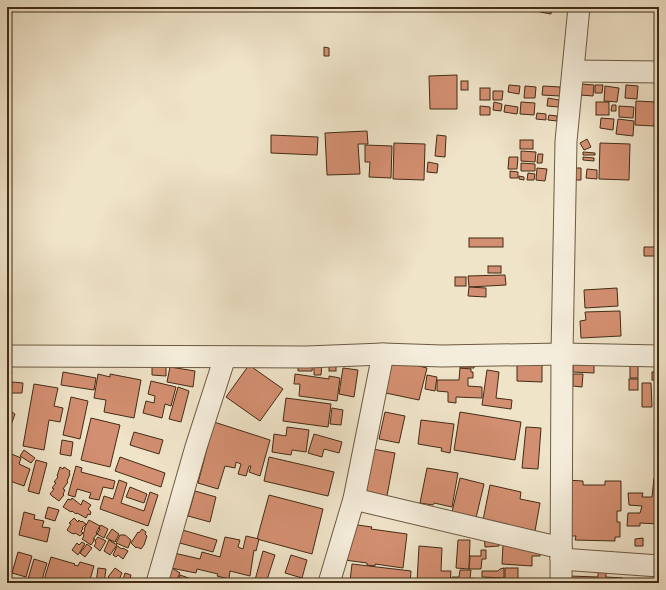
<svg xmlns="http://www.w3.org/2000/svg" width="666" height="590" font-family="'IM FELL English',serif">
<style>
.building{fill:#d38f71;stroke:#422c15}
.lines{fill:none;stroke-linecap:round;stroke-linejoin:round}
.minor-casing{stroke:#6d5a42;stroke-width:23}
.minor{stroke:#f5eddb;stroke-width:21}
</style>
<rect width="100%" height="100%" fill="#efe3c8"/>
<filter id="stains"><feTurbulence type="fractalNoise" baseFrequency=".005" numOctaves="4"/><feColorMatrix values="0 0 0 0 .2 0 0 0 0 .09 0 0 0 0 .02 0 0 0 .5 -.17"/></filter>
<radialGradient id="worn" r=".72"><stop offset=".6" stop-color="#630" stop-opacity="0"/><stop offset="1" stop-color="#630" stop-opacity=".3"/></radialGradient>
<g class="building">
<path d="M541,7H552L551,14L540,12Z"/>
<path d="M324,47L329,48V56H324Z"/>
<path d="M457,75V109H430L429,76Z"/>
<rect x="461" y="81" width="7" height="9"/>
<path d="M581,84L594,85L593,96L580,95Z"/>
<path d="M509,85L520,86L519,94L508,92Z"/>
<path d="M595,85H603L602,93H595Z"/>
<path d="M626,85L638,86L637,99L625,98Z"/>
<path d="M525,86L536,87L535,98H524Z"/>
<path d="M543,86L560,87V96L542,95Z"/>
<path d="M605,86L619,88L617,102L604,101Z"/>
<rect x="480" y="88" width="10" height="12"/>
<path d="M493,91H503L502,100H493Z"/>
<path d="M548,98L559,100V107L547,106Z"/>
<path d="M636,101L656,102L654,126L635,125Z"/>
<path d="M657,101H659V133H655Z"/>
<path d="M494,102L502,104L501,111L493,110Z"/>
<path d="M521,102L535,103L534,115L520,114Z"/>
<rect x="596" y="102" width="13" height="13"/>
<path d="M505,105L518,107L517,114L504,112Z"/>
<path d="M612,105H616V111H611Z"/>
<path d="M480,106L490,107V115H480Z"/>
<path d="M619,106L634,107L633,118L619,117Z"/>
<path d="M537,113L546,114V120L536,119Z"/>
<path d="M549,115L557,116V121L548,120Z"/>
<path d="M601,118L614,119L613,130L600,128Z"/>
<path d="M618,119L634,121L633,136L616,134Z"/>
<path d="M367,131L368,144H358L360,174L327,175L325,133Z"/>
<path d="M271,135L318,137L317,155L271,153Z"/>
<path d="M437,135L446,136L445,157L435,156Z"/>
<path d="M587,139L591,147L584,150L580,143Z"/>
<rect x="520" y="140" width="13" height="9"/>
<path d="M394,143L425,144L424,180L393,179Z"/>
<path d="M600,143L630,144L629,180L599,179Z"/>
<path d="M365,145L392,146L391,178L369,177L370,162H365Z"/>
<path d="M521,151L536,152L535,162L521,161Z"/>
<path d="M583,152L595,153V155H583Z"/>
<path d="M538,154H543L542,163H537Z"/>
<path d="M509,157H518L517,169H508Z"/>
<path d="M583,157L594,158V161L583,160Z"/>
<path d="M428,162L438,164L437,173L427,172Z"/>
<path d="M521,163L535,164V171H521Z"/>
<path d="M537,168L547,169L545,181L536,180Z"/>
<path d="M576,168H581V180H575Z"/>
<path d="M587,169L597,170V179L586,178Z"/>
<path d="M510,171L518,172V178H510Z"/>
<path d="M528,173L535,174L534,180H527Z"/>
<path d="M519,176L524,177V180L519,179Z"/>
<rect x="469" y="238" width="34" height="9"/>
<path d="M644,247H656L655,256H644Z"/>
<rect x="488" y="266" width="13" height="7"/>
<path d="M505,275L506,285L469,287L468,276Z"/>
<rect x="455" y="277" width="11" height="9"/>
<path d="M469,287L486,288V297L468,296Z"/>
<path d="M617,288L618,306L585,308L584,290Z"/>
<path d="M620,311L621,336L581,338L580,321L586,320L585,312Z"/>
<path d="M461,357H475L474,368H460Z"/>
<path d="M517,357H542V382L517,381Z"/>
<path d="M389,359L427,368L419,400L381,392Z"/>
<path d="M573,359H594V373L573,372Z"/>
<rect x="630" y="360" width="8" height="18"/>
<path d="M298,362L313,363L312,371H298Z"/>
<rect x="329" y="362" width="7" height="9"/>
<path d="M314,363L322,364L321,375H314Z"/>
<path d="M152,365L166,366V376L152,375Z"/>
<path d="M249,365L283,389L260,421L226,397Z"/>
<path d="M170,367L195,371L193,387L167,382Z"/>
<path d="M343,368L358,370L354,397L339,394Z"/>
<path d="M460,368L471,369V372H473V378H468V386L482,387V398L456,397V403L448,402V392L437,391V380H459Z"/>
<path d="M487,370L499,372L496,398L512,400L511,409L482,405Z"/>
<path d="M7,371L12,372L7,391Z"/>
<path d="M63,372L96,378L94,390L61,385Z"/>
<rect x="652" y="372" width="7" height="8"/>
<path d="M98,374L110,377V374L141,380L134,418L104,412L106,400L94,398Z"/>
<path d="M295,374L329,379V376L340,378L337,401L299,396L300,384H294Z"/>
<path d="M573,374H583L582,387L573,386Z"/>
<path d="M427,375L437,377L435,391L425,389Z"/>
<rect x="629" y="379" width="9" height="11"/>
<path d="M151,381L176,387L171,406L165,404L162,418L143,413L146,401L154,403L155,396L148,394Z"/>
<path d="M12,382L23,383L22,393H11Z"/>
<path d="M642,383H651L652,407H642Z"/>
<path d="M34,384L58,388L54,406L63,408L60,422L49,420L44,450L23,446Z"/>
<path d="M178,387L189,391L181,422L169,419Z"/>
<path d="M71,397L88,401L80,439L63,435Z"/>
<path d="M286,398L331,404L328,427L283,421Z"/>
<rect x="655" y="400" width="4" height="8"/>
<path d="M332,408L343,410L341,425L330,424Z"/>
<path d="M8,410L15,414L11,425L7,424Z"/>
<path d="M385,412L405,416L399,443L379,439Z"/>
<path d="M460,412L521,422L515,460L454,450Z"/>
<path d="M91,418L120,425L110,467L81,460Z"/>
<path d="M421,420L454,424L450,453L441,451L442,448L418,444Z"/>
<path d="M214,422L270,440L260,476L249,472L251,466H249L246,476L238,474L241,464L236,462L235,468L225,466L218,489L198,483Z"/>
<path d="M287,427L309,430L306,452L292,450L291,455L272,452L274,434L286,436Z"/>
<path d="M526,427L541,428L538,469L522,468Z"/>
<path d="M134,432L163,440L159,454L130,445Z"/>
<path d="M314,434L342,442L339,453L324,449L322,457L308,453Z"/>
<path d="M62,440L73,442L71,456L60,454Z"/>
<path d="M367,448L395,453L386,501L358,496Z"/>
<path d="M24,450L35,458L31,463L20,456Z"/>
<path d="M9,453L21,458L19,464L30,469L24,486L7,480V458Z"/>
<path d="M120,457L165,473L161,487L115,471Z"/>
<path d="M269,457L334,472L328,496L264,481Z"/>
<path d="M36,460L47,463L39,494L28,491Z"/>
<path d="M76,466L82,468L81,472L115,481L113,489L103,487L99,500L89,498L91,493L77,489L75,497L68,495Z"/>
<path d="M60,467L63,469L64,467L70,471L69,473L70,474L67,481L68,482L63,489L65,490L63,494L64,495L59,501L52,496L50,494L54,489L52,488L56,483L54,482L58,477L57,476Z"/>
<path d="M427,468L458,473L452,507L434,503L433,505L420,503Z"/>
<path d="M460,478L484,484L476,518L452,512Z"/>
<path d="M654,478H659V524L640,523V526H627L628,513H640L642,506L629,505L628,493H643L642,497H652Z"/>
<path d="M119,480L127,483L121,503L144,511L150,492L158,495L148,526L100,509L104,496L113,499Z"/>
<path d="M565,480L583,481V485H605V481H621V511H617V522H620V537H615V541L575,540L576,536H565Z"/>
<path d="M490,485L521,492L520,499L540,503L535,531L483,520Z"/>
<path d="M130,487L147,494L144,503L126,497Z"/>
<path d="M195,491L216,497L210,522L188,516Z"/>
<path d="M269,495L323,509L312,554L257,539Z"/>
<path d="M72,498L81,505L83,500L91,505L88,509L91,512L90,515L88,514L86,518L77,513L76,514L72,511L71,512L63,507L68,499L71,500Z"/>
<path d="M48,507L59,510L55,521L45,518Z"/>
<path d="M24,512L35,515L34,519L44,521L42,527L50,528L47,542L19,535Z"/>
<path d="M74,518L78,522L79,520L81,522L82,521L86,524L82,528L83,529L81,531L83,533L80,536L75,533L74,534L71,533L67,530L71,524L69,523Z"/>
<path d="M89,520L100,526L96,533L97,534L93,539H95L91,545L82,539L84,536L83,534L85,530L84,529Z"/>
<path d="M343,523L372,527L371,529L407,534L403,568L375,564V566L367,565V563L337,559Z"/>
<path d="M101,525L108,529L104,538L97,534L100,529L99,528Z"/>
<path d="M112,529L119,534L115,542L106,538Z"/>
<path d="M142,529L146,532L145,534L147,536L144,545L141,549L137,547L136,548L131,543L138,532L139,533Z"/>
<path d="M179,529L217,540L213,552L176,542Z"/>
<path d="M484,533H499V546L485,547Z"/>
<path d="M120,535H125L131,540L128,548L116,543Z"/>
<path d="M246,536L259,539L256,551L254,550L250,576L230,571L229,579L217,576L218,574L197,569L196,573L171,568L174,553L200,559L202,552L220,557L225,537L240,540L238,547L243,549Z"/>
<path d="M98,537L106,541L100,551L94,546L96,543L95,541Z"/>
<path d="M643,538V546H635V539Z"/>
<path d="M109,540L117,545L110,555L104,551Z"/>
<path d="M458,540H470L469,569L456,568Z"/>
<path d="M82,542L85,544L78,555L72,550L77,543L79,545Z"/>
<path d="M541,542L540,556H532V566L502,564L503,545Z"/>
<path d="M87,544L92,548L85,557L80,553Z"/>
<path d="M117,546L122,549L123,548L128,551L123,559L118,555L116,557L113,555Z"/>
<path d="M419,546L442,548L441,571H451L450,583L417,582Z"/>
<path d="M481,550H486V559H482L481,569H469L470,556H481Z"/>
<path d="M263,551L275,555L266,583L255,580Z"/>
<path d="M18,552L32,556L26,577L12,573Z"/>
<path d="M291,555L307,560L302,578L285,573Z"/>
<path d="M51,557L75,564L74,565L78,566L80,562L94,566L89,583H43Z"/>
<path d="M34,559L47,563L41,583L28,579Z"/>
<path d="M352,564L411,571L410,583H363L350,581Z"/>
<path d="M598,566H606V577L623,578V583H569V576L598,577Z"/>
<path d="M98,568L106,569L104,583H96Z"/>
<path d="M115,568L122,573L118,582L115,580L114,581L108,577Z"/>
<path d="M172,568L180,573L175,583H172L166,579Z"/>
<path d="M504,568V578L482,577V571H498L500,569Z"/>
<rect x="505" y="568" width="13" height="11"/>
<path d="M460,570H471L470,578L482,579V583H452V577H459Z"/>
<path d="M125,573L131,575L129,583H122Z"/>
<path d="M180,575L203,583H178Z"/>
<path d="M293,579L302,582L301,583H291Z"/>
<rect x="505" y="579" width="26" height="4"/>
<rect x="642" y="580" width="17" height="3"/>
</g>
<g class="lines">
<g class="minor-casing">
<g id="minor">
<path d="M574,71L659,72"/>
<path d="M7,356L307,357L383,354L442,356L562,354L659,356"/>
<path d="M354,499L561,548"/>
<path d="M561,559L659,566"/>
<path d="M157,583L196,447L225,357"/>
<path d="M329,583L354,499L383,354"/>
<path d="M561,583L562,354L566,141L579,7"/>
</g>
</g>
<use href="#minor" class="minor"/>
</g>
<rect width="666" height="590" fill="none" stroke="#efe3c8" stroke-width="24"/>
<rect x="8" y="8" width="650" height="574" fill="none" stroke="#422c15" stroke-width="2"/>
<rect x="12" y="12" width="642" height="566" fill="none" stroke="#422c15"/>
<rect width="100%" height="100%" filter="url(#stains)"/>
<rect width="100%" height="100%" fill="url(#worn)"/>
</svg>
